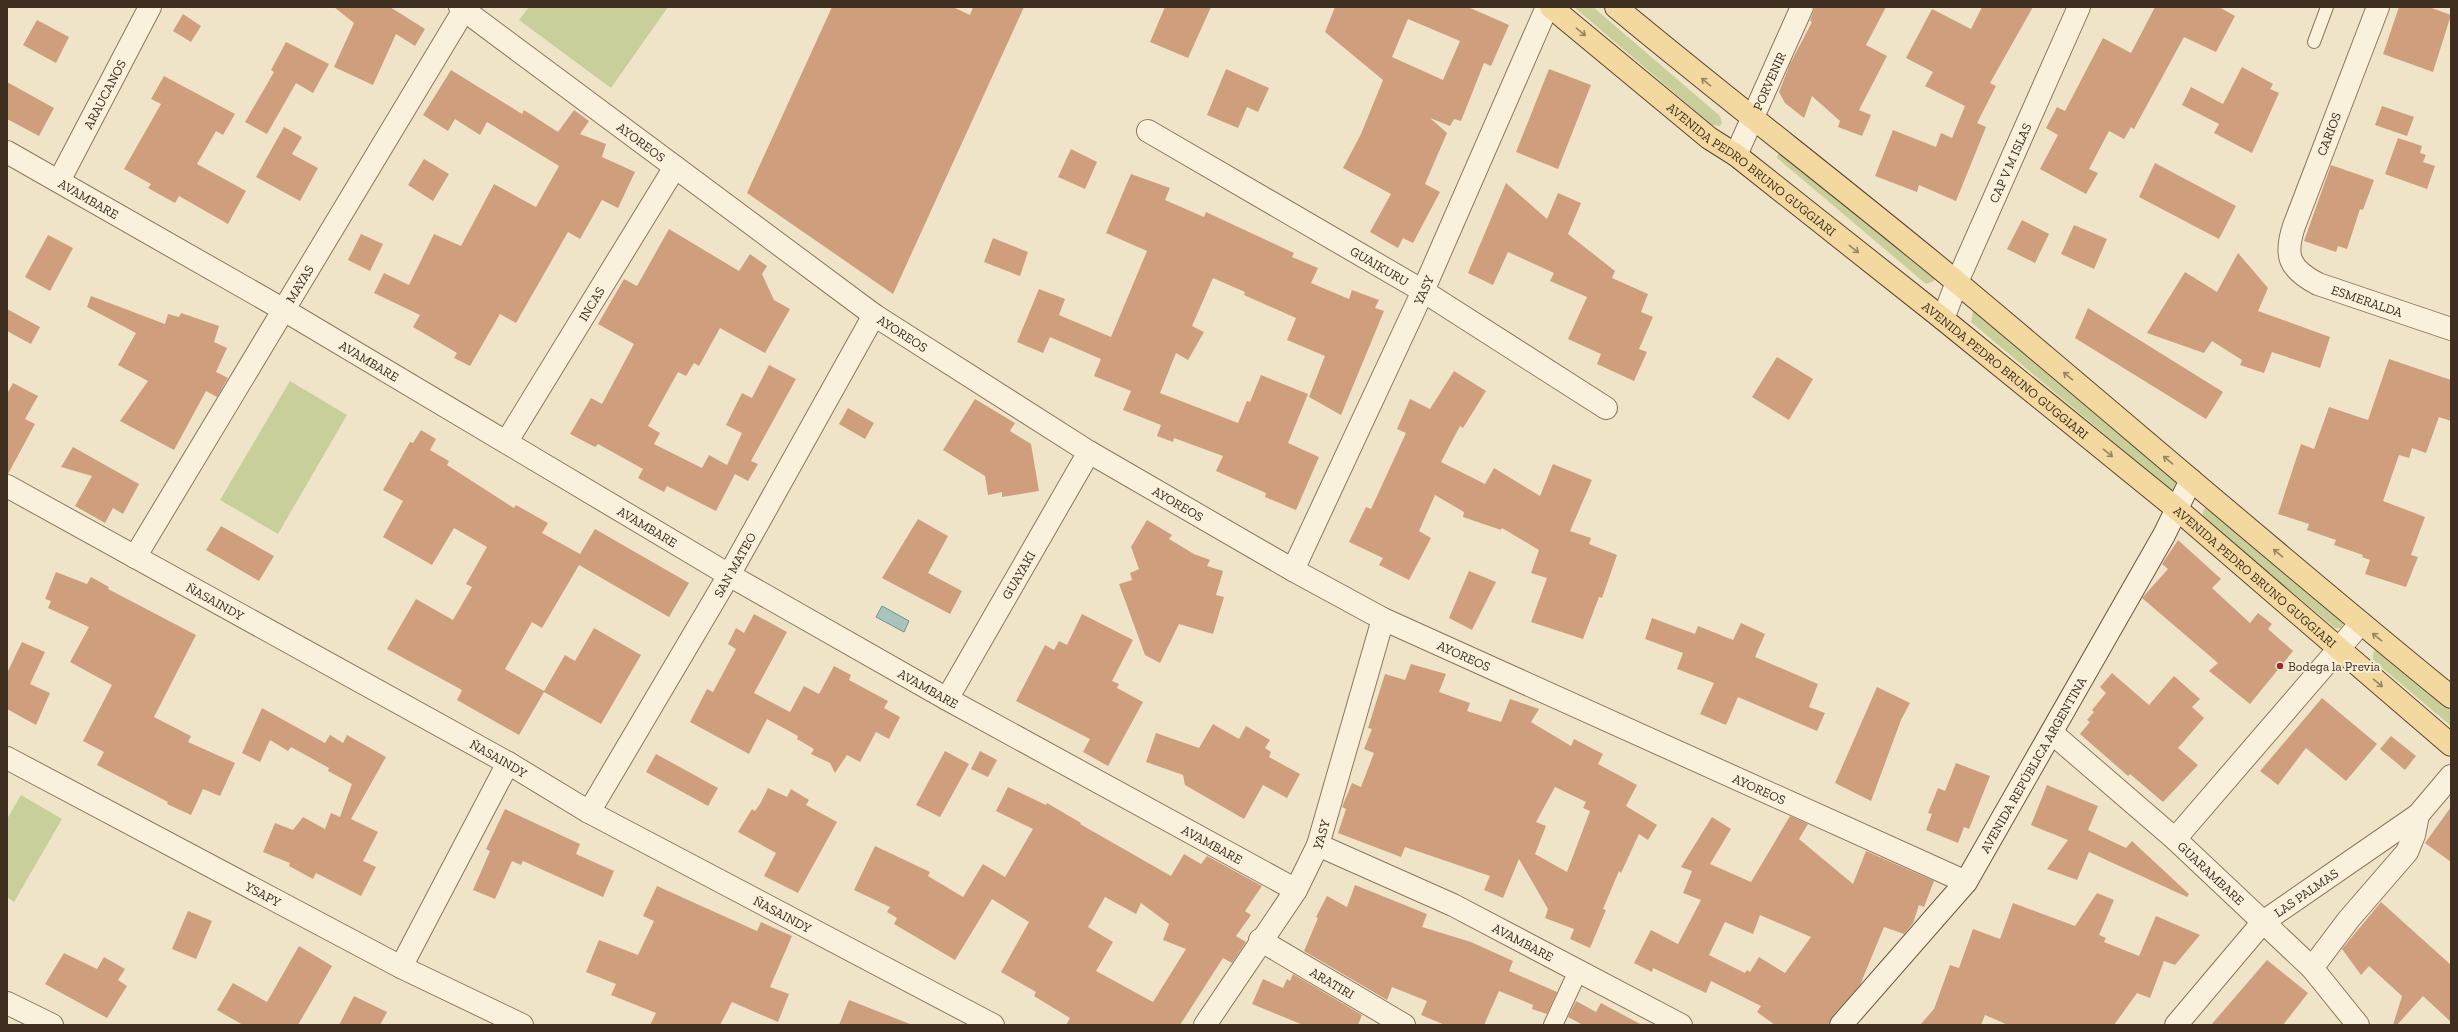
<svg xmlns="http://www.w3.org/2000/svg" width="2458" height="1032" font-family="'Zilla Slab',serif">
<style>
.green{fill:#c9cf9b}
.water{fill:#a9c4bc;stroke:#6f938a}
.building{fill:#cf9f7d;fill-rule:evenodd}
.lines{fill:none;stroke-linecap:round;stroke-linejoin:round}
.service-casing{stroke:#8d765c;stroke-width:14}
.pedestrian-casing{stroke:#8d765c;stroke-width:20}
.minor-casing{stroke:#8d765c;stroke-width:24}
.secondary-casing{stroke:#6f573f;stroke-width:24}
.primary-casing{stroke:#5b4430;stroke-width:24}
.service{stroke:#faf1dc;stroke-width:12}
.pedestrian{stroke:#faf1dc;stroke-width:18}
.minor{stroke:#faf1dc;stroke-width:22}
.secondary{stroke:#faf1dc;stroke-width:22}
.primary{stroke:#f3d9a0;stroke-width:22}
.oneway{stroke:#988460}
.poi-dot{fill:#9e2a2b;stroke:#f7eed8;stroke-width:1.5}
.labels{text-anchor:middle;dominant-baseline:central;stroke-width:4;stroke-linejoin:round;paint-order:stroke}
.street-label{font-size:13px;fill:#3d2e20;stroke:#f7eed8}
.poi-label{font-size:13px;fill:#3d2e20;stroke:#f7eed8;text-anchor:start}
</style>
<rect width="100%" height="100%" fill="#f0e4c8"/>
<g class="green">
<path d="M529,7H668L611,88L519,20Z"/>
<path d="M1574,7H1593L1720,116L1722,123L1720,126L1712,125Z"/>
<path d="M1779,150L1934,277V281L1926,284L1777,158Z"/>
<path d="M1973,312H1976L2178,480L2176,489L2171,490L1971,322Z"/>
<path d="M290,381L347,415L278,534L220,500Z"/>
<path d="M2208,507L2344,622L2341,628H2335L2203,518V510Z"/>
<path d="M2375,650L2381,651L2451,710V726L2373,660V653Z"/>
<path d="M21,795L62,819L14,902L7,897V819Z"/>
</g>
<path class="water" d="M882,606L909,621L904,632L876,617Z"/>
<g class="building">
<path d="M334,7H390L425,29L415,46L396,34L373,85L334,67L354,23Z"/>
<path d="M832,7H953L970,15L973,7H1024L893,294L747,193Z"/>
<path d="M1165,7H1211L1188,58L1150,42Z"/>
<path d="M1335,7H1468L1509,25L1491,66L1484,63L1461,121L1454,119L1450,126L1430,118L1447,133L1425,184L1440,192L1413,243L1403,238L1398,248L1370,232L1391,194L1343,168L1361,134L1383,80L1325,32ZM1408,19L1460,41L1443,80L1392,57Z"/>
<path d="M1815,7H1886L1866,45L1887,56L1859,110L1871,115L1862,136L1838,127L1840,121L1812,96L1804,118L1785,103L1779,92L1790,64L1812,22L1810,21Z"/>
<path d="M1982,7H2033L1990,83L1996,86L1977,123L1986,127L1956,201L1919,185L1917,192L1875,176L1893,130L1936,147L1941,133L1952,138L1965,106L1925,86L1933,72L1906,58L1932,9L1971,29Z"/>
<path d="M2155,7H2219L2235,16L2216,52L2184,37L2134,129L2131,127L2124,139L2109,131L2089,169L2098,173L2086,194L2040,169L2058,135L2046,128L2057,107L2065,111L2103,38L2131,53Z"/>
<path d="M2399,7H2429L2451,15L2433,72L2383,54Z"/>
<path d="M183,14L201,26L191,42L173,31Z"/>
<path d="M37,20L69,37L56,63L23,45Z"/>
<path d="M286,42L329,64L313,93L296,83L267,134L245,122L274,72L271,70Z"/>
<path d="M2242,67L2273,84L2270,89L2279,93L2252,153L2214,133L2219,124L2182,105L2191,87L2223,104Z"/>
<path d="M1226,69L1269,88L1258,112L1247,107L1238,128L1207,115Z"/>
<path d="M1549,69L1591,85L1558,169L1516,152Z"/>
<path d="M451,70L522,114L524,110L558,132L574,110L589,121L580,134L606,144L602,157L635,172L618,208L602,200L580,239L568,232L516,323L500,314L470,366L454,358L457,353L413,327L420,315L374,293L384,273L409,285L434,234L461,246L494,184L536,207L559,166L487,122L480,135L455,119L448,131L423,115Z"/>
<path d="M164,76L235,114L223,135L216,131L197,164L246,191L228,224L179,196L175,203L148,188L151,184L124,169L161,104L151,99Z"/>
<path d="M7,82L54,108L39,136L7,119Z"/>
<path d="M2382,106L2414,117L2407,136L2375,125Z"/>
<path d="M284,127L302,137L292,154L318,168L300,201L256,177Z"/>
<path d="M2398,138L2422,146L2420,153L2426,155L2423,162L2435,166L2427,189L2385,174Z"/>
<path d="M1071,149L1097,162L1085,189L1058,177Z"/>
<path d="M424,159L449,174L433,201L408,185Z"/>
<path d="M2155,163L2236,206L2219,239L2139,197Z"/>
<path d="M2331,165L2374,180L2363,210L2360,209L2347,249L2338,246L2336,252L2304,241Z"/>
<path d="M1131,174L1170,188L1165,200L1204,217L1206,212L1294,253L1292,257L1318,268L1311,283L1349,299L1352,290L1379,300L1375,308L1384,311L1341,415L1309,397L1325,356L1287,340L1296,318L1244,295L1245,292L1213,278L1192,326L1204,332L1188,360L1176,353L1160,393L1238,423L1247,401L1250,402L1261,375L1308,394L1288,443L1319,457L1296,510L1265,497L1266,493L1216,471L1223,456L1174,438L1173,442L1157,436L1161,425L1123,410L1131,391L1094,376L1101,359L1050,337L1043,353L1017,342L1039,289L1065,299L1059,315L1111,337L1147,251L1106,233Z"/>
<path d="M1506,183L1547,219L1558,193L1581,203L1568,234L1615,271L1612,278L1648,294L1641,312L1653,317L1639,349L1647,352L1634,381L1597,364L1601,354L1568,339L1587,297L1550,281L1554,273L1508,252L1493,285L1468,273Z"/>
<path d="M2022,220L2049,234L2035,263L2007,249Z"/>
<path d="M2074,225L2107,239L2094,269L2061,254Z"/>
<path d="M669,229L739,271L750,254L767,266L762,274L774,300L790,309L765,353L720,328L699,366L694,363L686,376L678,372L648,426L660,433L654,444L702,468L709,455L727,465L742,433L726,425L742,393L752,398L769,365L796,379L751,461L758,464L748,481L735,474L716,511L667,486L664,492L638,478L643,469L598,444L595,447L570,434L591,398L602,404L634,344L598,324L624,279L637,286Z"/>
<path d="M361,234L383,244L370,271L348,260Z"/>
<path d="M48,235L73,248L50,291L25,277Z"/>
<path d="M993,238L1028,252L1020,276L984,262Z"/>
<path d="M2238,253L2268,288L2258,311L2330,337L2320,368L2272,352L2264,373L2240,365L2242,360L2212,341L2204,353L2147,333L2185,272L2217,292Z"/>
<path d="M91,296L165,324L168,314L179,317L181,313L219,326L214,342L227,348L216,372L228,378L217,397L206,391L174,450L120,421L148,381L118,365L136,333L87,307Z"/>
<path d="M2088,308L2223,392L2206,419L2075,338Z"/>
<path d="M7,309L40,327L31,344L7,331Z"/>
<path d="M1777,357L1813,379L1789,420L1752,397Z"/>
<path d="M2389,359L2451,380V421L2439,417L2426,453L2412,448L2409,458L2399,455L2383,501L2425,517L2411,555L2418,557L2406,587L2365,574L2370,560L2362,557L2363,555L2334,545L2336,540L2307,530L2309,524L2278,514L2301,444L2314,449L2329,407L2368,420Z"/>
<path d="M1454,371L1486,391L1463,428L1460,426L1441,462L1485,484L1494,468L1540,496L1553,464L1592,480L1570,531L1591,538L1589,544L1617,555L1602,598L1599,597L1583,639L1531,622L1547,578L1531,573L1539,550L1502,528L1501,530L1463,517L1464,512L1435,495L1419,531L1431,538L1409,580L1379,565L1383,558L1349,542L1366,507L1371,509L1406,433L1397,429L1410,399L1430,409Z"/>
<path d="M13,383L38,396L25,419L35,424L8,474L7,394Z"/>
<path d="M975,399L1015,423L1010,431L1031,444L1039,491L1002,497V492L988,495L985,476L943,450Z"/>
<path d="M848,408L874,423L865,439L839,424Z"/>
<path d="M421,430L436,439L430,450L449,461L447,465L514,508L516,505L548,523L542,533L580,554L595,529L689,583L669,617L579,565L542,628L532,622L505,669L544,691L565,655L575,661L594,628L641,655L601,724L544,692L519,735L457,700L462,690L387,649L416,599L453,620L472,587L466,584L487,547L454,528L432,565L383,537L403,501L383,490L410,442L413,443Z"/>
<path d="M73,447L139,484L123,514L113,508L105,523L75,506L92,476L61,467Z"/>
<path d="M918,519L948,536L928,573L962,591L950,614L882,578Z"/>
<path d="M1147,520L1172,535L1169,539L1194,554L1210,560L1207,566L1223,571L1216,595L1224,597L1213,634L1179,624L1160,663L1145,655L1119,584L1132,580L1130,573L1139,569L1131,547Z"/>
<path d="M221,526L274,556L259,581L206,550Z"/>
<path d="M2178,540L2221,579L2212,588L2250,623L2258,613L2272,624L2268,629L2293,651L2250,704L2209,671L2218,663L2142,598L2168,569L2162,564Z"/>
<path d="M1469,571L1496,582L1472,630L1449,618Z"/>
<path d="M56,572L87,584L91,577L109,587L108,589L196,635L154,717L191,736L188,742L235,763L220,796L203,789L191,815L167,804L168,802L97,765L104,752L83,741L112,685L70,662L89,627L48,608L51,601L45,599Z"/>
<path d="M754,614L787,632L754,693L790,712L804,686L819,694L834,666L851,675L849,680L888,701L884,708L900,717L889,739L876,732L860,762L847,755L835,773L830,763L811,754L814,749L797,739L798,736L767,719L749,754L690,722L707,689L713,692L736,649L728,644L736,628L744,633Z"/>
<path d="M1082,614L1133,640L1112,681L1119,684L1117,688L1143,702L1108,766L1083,752L1090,739L1016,701L1045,645L1054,650L1059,641L1067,645Z"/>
<path d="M1652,618L1695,634L1698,626L1733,640L1741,623L1765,634L1755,657L1818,684L1809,707L1825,713L1817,731L1738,697L1726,725L1700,714L1714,683L1677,669L1683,653L1645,639Z"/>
<path d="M22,642L45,652L30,684L50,693L36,725L7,709V673Z"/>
<path d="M1411,664L1446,674L1439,692L1470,703L1467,711L1501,722L1510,699L1539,709L1531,722L1571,746L1574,739L1603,754L1598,764L1637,785L1626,806L1657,825L1648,840L1639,834L1621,873L1619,871L1603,909L1606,910L1590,948L1570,939L1574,929L1545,918L1548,909L1519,859L1503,898L1484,890L1490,876L1405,847L1401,857L1338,833L1346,809L1342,807L1352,783L1361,787L1374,753L1364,749L1372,729L1368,728L1385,674L1405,680ZM1555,787L1586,802L1583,808L1590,811L1567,872L1535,854L1546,826L1536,822Z"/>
<path d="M2112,673L2149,705L2174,676L2200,699L2192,707L2204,718L2178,748L2198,765L2163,802L2130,774L2128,776L2080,734L2090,722L2087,720L2094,712L2092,710L2106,693L2100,687Z"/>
<path d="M1877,687L1910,703L1901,720L1871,801L1835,783Z"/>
<path d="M2322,698L2377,744L2346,781L2306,748L2278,785L2260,771Z"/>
<path d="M262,708L325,743L330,735L343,743L347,735L386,757L351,819L378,832L363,861L376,867L361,896L316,873L313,879L289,866L290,863L263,852L275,823L293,830L303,817L325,829L331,813L340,817L352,784L328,771L329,768L291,747L288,751L270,740L260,762L242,753Z"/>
<path d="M1213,724L1239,739L1246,726L1270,740L1265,748L1271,752L1269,757L1300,774L1287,798L1263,785L1244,819L1185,785L1183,775L1146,762L1156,733L1199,748Z"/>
<path d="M2391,736L2416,756L2405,770L2380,749Z"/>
<path d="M945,751L969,764L940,817L916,805Z"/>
<path d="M980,751L997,760L988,777L971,769Z"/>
<path d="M656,754L718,788L708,806L646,772Z"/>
<path d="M1956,763L1990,776L1969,829L1964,827L1958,843L1926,830L1932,814L1928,813L1938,788L1945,791Z"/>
<path d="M2047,785L2098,806L2088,830L2126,848L2132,841L2189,894L2187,897L2089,852L2077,880L2047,869L2068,840L2031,825Z"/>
<path d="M1008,787L1046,805L1047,803L1081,823L1080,824L1171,876L1184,854L1201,864L1207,856L1262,886L1245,911L1251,915L1236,936L1246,942L1232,963L1223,958L1180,1025H1066L1070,1018L1034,996L1036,992L1001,972L1029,922L992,899L955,960L894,924L897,918L887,912L890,907L854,890L875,846L930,872L928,876L963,897L983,864L1005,877L1033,829L996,811ZM1105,897L1136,914L1141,903L1169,924L1163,940L1186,949L1153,1002L1096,971L1113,942L1088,927Z"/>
<path d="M768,788L787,797L791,789L809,800L806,805L837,822L798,893L764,876L776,853L738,832L752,809L755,811L760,804Z"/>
<path d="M2451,807V862L2425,843Z"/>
<path d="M505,809L580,844L576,854L614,871L603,897L523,861L521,865L512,861L495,899L473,890L490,851L486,849Z"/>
<path d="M1790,816L1808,824L1799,839L1853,884L1866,851L1934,881L1924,907L1919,905L1913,923L1904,934L1884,927L1860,985L1832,1017L1828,1025H1775L1757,1012L1761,1006L1711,981L1706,993L1653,968L1652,972L1634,963L1651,930L1678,944L1701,900L1683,893L1692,871L1681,867L1712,817L1731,829L1710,864L1751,882ZM1760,915L1811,937L1785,973L1759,957L1750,972L1747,970L1745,973L1709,955L1725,922L1753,934Z"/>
<path d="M1355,885L1427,914L1422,927L1471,942L1513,961L1509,971L1557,992L1547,1014L1532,1009L1533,1005L1499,991L1484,1025H1445L1421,1015L1427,1001L1392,987L1387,1000L1304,951L1318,918L1316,917L1327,896L1347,907Z"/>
<path d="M657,886L757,931L761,922L792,936L770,987L789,994L778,1022L732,1002L720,1025H650L656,1013L611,995L616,984L586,972L599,940L638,955L654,921L643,916Z"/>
<path d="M2097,893L2114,900L2099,935L2106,938L2104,942L2139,956L2156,916L2200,935L2175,965L2164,961L2150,998L2137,993L2114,1025H2008L1985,1015L1981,1025H1920L1934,1009L1950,965L1959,968L1973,929L2000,939L2013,903L2075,926Z"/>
<path d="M2381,902L2451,965V1022L2423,996L2397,1025H2393L2402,996L2369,966L2361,975L2342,949Z"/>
<path d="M188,911L212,921L196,959L172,949Z"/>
<path d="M299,946L332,966L298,1025H243L217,1010L233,983L267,1002Z"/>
<path d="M64,953L97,969L104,957L125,969L118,980L127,986L107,1018L45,984Z"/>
<path d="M2267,960L2308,993L2283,1025H2211Z"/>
<path d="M1293,974L1362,1015L1358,1025H1303L1252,1004L1263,979L1283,988L1287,979L1290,981Z"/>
<path d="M354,996L387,1012L380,1025H339Z"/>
<path d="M849,1000L910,1024V1025H839Z"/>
<path d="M1576,1001L1596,1012L1601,1003L1642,1025H1583L1568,1017Z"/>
</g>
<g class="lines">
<g class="service-casing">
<path id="service" d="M2314,42L2327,7"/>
</g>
<g class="pedestrian-casing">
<path id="pedestrian" d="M1553,1025L1578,971"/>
</g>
<g class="minor-casing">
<g id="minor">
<path id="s1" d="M460,7L874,315L1089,452L1293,570L1383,619L1966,882"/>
<path id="s2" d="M2378,7L2294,226C2284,256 2289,269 2318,284L2451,329"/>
<path id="s3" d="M1148,131L1423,291L1606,408"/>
<path id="s4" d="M7,152L284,310L729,575L947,699L1296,890"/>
<path id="s5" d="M1736,155L1802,7"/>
<path id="s6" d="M59,181L150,7"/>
<path id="s7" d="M1943,319L1957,282L2079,7"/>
<path id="s8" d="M507,441L675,167"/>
<path id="s9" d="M7,486L508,763L589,812L993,1025"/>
<path id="s10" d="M135,557L464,10"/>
<path id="s11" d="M1293,570L1423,291L1547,7"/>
<path id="s12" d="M947,699L1089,452"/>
<path id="s13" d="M2052,733L2175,839L2312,968L2358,1025"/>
<path id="s14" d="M7,758L401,967L522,1025"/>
<path id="s15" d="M589,812L729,575L874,315"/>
<path d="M2175,839L2361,623"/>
<path id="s16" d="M1318,845L1453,905L1681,1025"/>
<path id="s17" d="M1260,940L1404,1025"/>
<path d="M401,967L508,763"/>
<path d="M2312,968L2349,919L2407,852L2414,835L2418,815"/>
<path d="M7,1003L52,1025"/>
<path id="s18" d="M1205,1025L1296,890L1318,845L1383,619"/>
<path id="s19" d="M2176,1025L2263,922L2418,815L2451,776"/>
</g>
</g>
<g class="secondary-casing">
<g id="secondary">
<path id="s20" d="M1841,1025L1966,882L2164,535L2191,480"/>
</g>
</g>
<g class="primary-casing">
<g id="primary">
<path id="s21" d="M1551,7L1709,138L1736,155L1943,319L2178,510L2451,745"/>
<path d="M1616,7C1729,101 1846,190 1959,284C2123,421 2285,562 2451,697"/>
</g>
</g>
<use href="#service" class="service"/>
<use href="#pedestrian" class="pedestrian"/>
<use href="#minor" class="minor"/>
<use href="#secondary" class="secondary"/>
<use href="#primary" class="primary"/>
</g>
<defs><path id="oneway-shaft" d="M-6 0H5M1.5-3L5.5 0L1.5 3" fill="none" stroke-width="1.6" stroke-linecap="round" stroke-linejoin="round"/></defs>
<g class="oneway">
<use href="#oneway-shaft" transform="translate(1581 32) rotate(40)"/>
<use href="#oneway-shaft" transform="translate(1706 82) rotate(-140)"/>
<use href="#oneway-shaft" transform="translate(1854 249) rotate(38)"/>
<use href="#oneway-shaft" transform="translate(2068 376) rotate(-140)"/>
<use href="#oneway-shaft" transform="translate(2108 453) rotate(39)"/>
<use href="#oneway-shaft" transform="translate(2168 460) rotate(-140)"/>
<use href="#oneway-shaft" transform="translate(2278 553) rotate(-140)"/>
<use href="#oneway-shaft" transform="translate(2377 637) rotate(-141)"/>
<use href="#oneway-shaft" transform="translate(2378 683) rotate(40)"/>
</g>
<circle class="poi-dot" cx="2280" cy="666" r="4"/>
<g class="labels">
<g class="street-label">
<text stroke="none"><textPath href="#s5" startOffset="81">PORVENIR</textPath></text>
<text stroke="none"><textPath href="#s6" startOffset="98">ARAUCANOS</textPath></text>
<text transform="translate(2329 134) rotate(-69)">CARIOS</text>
<text stroke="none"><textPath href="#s1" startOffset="226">AYOREOS</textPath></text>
<text stroke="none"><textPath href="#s7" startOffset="170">CAP V M ISLAS</textPath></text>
<text stroke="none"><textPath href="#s21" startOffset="258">AVENIDA PEDRO BRUNO GUGGIARI</textPath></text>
<text stroke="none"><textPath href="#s4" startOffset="94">AVAMBARE</textPath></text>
<text stroke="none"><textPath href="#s3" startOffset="268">GUAIKURU</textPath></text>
<text stroke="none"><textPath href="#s10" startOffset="319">MAYAS</textPath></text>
<text stroke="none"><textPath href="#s11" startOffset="309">YASY</textPath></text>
<text stroke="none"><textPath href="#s2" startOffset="358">ESMERALDA</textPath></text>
<text stroke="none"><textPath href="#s8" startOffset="161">INCAS</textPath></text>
<text stroke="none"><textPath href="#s1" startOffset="550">AYOREOS</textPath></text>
<text stroke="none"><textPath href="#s4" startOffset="418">AVAMBARE</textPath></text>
<text stroke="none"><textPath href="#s21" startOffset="582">AVENIDA PEDRO BRUNO GUGGIARI</textPath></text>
<text stroke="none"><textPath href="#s1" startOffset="874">AYOREOS</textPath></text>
<text stroke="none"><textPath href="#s4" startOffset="742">AVAMBARE</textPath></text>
<text stroke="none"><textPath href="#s15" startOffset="287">SAN MATEO</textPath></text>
<text stroke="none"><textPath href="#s12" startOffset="143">GUAYAKI</textPath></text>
<text stroke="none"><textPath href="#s21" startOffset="906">AVENIDA PEDRO BRUNO GUGGIARI</textPath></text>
<text stroke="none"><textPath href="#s9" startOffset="238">ÑASAINDY</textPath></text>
<text stroke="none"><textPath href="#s1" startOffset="1198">AYOREOS</textPath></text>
<text stroke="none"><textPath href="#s4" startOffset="1066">AVAMBARE</textPath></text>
<text stroke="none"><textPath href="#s9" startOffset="562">ÑASAINDY</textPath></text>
<text stroke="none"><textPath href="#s20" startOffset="325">AVENIDA REPÚBLICA ARGENTINA</textPath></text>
<text stroke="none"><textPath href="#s1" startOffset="1522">AYOREOS</textPath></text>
<text stroke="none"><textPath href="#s18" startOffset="224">YASY</textPath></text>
<text stroke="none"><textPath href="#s4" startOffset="1390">AVAMBARE</textPath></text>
<text stroke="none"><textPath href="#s13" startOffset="212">GUARAMBARE</textPath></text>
<text stroke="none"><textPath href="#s19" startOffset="187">LAS PALMAS</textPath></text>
<text stroke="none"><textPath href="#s14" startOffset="290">YSAPY</textPath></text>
<text stroke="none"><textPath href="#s9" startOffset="886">ÑASAINDY</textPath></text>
<text stroke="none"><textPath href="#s16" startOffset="227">AVAMBARE</textPath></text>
<text stroke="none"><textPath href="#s17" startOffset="84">ARATIRI</textPath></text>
</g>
<g class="poi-label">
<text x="2288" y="666">Bodega la Previa</text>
</g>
</g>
<rect width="2458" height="1032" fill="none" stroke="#3d2e20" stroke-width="16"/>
</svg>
